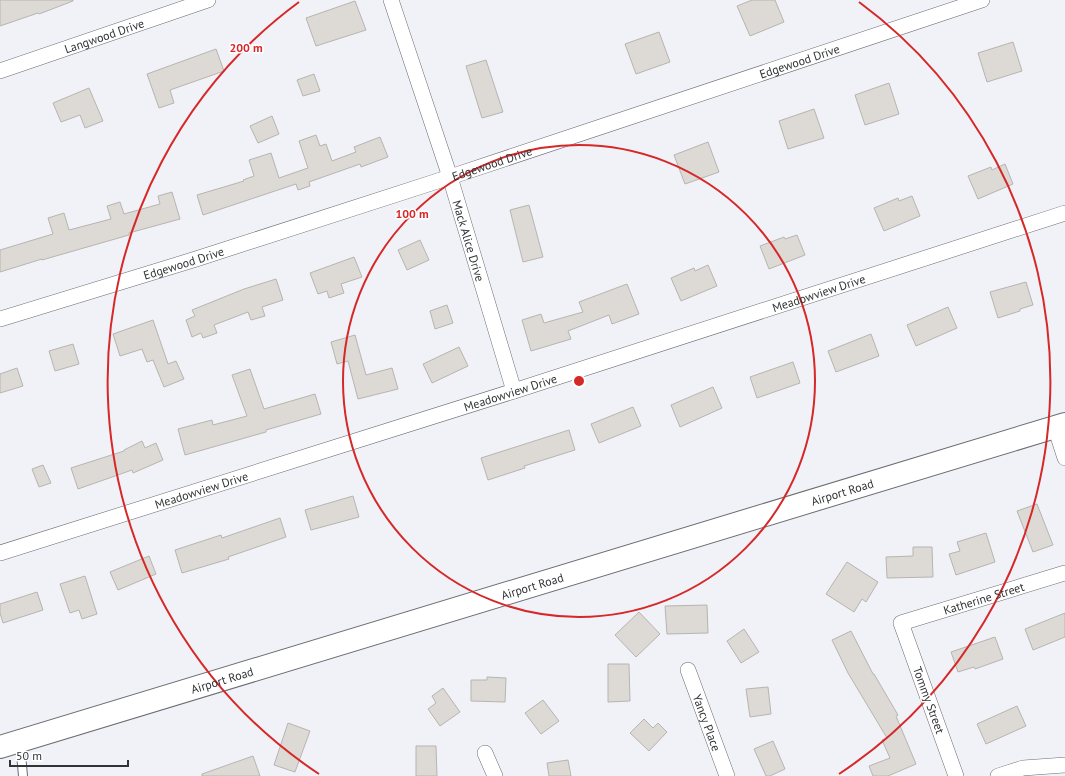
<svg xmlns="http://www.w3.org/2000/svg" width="1065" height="776" font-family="'PT Sans',sans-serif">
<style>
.building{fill:#ddd9d5;stroke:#b8b4b0}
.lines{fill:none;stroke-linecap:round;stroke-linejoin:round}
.service-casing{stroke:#6b6d71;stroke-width:10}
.minor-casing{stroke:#6b6d71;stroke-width:16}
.trunk-casing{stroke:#6b6d71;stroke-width:24}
.service{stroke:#fff;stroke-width:8}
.minor{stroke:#fff;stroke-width:15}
.trunk{stroke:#fff;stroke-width:22}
.ring{fill:none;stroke:#d62828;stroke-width:2}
.labels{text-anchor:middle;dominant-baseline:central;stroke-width:3;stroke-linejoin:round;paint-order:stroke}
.street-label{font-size:12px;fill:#323335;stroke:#fff}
.centre{fill:#d62828;stroke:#fff;stroke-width:2}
.ring-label{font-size:12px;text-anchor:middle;font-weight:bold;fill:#d62828;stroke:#fff;stroke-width:3;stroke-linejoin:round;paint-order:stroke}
</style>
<rect width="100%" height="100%" fill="#f0f2f7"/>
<g class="building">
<path d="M0,0H73V1L39,14L38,13L0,26Z"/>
<path d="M752,0H775L784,22L750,36L737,6Z"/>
<path d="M355,1L366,30L316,46L306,18Z"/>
<path d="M659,32L670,62L636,74L625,44Z"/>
<path d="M1013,42L1022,71L987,82L978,53Z"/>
<path d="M216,49L224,71L170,90L174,103L159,108L147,74Z"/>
<path d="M486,60L503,112L482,118L466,66Z"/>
<path d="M314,74L320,91L303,96L297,80Z"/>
<path d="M889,83L899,114L865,125L855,95Z"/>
<path d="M89,88L103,121L85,128L80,115L61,122L53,103Z"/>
<path d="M814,109L824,138L788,149L779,121Z"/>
<path d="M272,116L279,134L258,143L250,126Z"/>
<path d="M316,135L320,146L326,144L332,161L356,152L354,147L380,137L388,157L361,167L360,164L309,182L310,186L298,190L296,184L203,215L197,195L244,181L243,180L254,176L249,160L271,153L279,178L308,168L299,141Z"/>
<path d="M708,142L719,172L685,184L674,155Z"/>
<path d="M1005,164L1013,184L978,199L968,176L991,167L992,170Z"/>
<path d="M172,192L180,219L129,233V235L42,260V259L0,272V250L53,234L48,218L64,213L69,230L111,219L107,206L120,202L124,214L160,204L158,196Z"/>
<path d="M912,196L920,216L884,231L874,208L898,198L899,201Z"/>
<path d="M529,205L543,257L523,262L510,210Z"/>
<path d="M797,235L805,255L769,269L760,246L784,237L785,239Z"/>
<path d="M420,240L429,260L407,270L398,250Z"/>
<path d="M354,257L362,277L341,284L344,293L329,298L327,291L318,294L310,273Z"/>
<path d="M708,265L717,286L681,301L671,278L694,268L695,271Z"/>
<path d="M276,279L283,300L262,307L265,316L251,320L248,312L214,325L217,333L203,338L201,333L192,337L186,320L195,316L192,310L244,289Z"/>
<path d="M1026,282L1033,305L1020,309V311L998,318L990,292Z"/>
<path d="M627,284L639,314L612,324L609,315L568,331L571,339L531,351L522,320L541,314L544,323L583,312L579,302Z"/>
<path d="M447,305L453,323L435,329L430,311Z"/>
<path d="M948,307L957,328L916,346L907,325Z"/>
<path d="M153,320L168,364L176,361L184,379L164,387L153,360L147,362L142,349L120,356L113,334Z"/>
<path d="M871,334L879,356L836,372L828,351Z"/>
<path d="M355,335L366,375L392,368L398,389L358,399L348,361L337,364L331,342Z"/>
<path d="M73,344L79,364L55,371L49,351Z"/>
<path d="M459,347L468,366L432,383L423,364Z"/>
<path d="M793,362L800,383L757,398L750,377Z"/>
<path d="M17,368L23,386L0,393V374Z"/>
<path d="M250,369L264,409L315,394L321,414L266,430V432L185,455L178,429L212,420L213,425L247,416L232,375Z"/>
<path d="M713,387L722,408L680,427L671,405Z"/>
<path d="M633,407L641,426L599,443L591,424Z"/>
<path d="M569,430L575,450L524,466L525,468L488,480L481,458Z"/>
<path d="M142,441L145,448L156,443L163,460L133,473L132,470L78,489L71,468L124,451V450Z"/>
<path d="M43,465L51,483L39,487L32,469Z"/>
<path d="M353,496L359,517L311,530L305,510Z"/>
<path d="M1037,504L1053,545L1033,552L1017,511Z"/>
<path d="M280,518L286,537L228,557L229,559L182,573L175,550L221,535L222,538Z"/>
<path d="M986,533L995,562L956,575L949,554L960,551L957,542Z"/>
<path d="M913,547H932L933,577L887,578L886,557L913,556Z"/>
<path d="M149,556L156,574L118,590L110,572Z"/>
<path d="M847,562L878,582L866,602L862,599L854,612L826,594Z"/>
<path d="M85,576L97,614L82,619L79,610L70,613L60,584Z"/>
<path d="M37,592L43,610L3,623L0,613V604Z"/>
<path d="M707,605L708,633L667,634L665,606Z"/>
<path d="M639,612L660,634L636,657L615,635Z"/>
<path d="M1065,613V637L1033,650L1025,629Z"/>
<path d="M744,629L759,652L741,663L727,641Z"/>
<path d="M851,631L873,674H874L898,715L896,716L916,764L888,776H873L869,766L890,758L882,740L887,738L848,673L832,640Z"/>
<path d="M995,637L1003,659L975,669L974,667L958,672L951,652Z"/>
<path d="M608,664H629L630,701L608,702Z"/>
<path d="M487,677L506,678L505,702L471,701V680H487Z"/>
<path d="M768,687L771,714L750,717L746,689Z"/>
<path d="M443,688L460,712L440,726L428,709L436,703L432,696Z"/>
<path d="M543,700L559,721L541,734L525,713Z"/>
<path d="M1017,706L1026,726L986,744L977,724Z"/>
<path d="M644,719L653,728L658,723L667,732L649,751L630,733Z"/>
<path d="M288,723L310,731L295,772L274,765Z"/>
<path d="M773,741L785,769L770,776H766L754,749Z"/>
<path d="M416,746H436L437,776H416Z"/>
<path d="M253,756L260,776H202V774Z"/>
<path d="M568,760L571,776H549L547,763Z"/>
</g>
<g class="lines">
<g class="service-casing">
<path id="service" d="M20,742L23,776"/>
</g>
<g class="minor-casing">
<g id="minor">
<path id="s1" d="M391,0L450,177L514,391"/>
<path id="s2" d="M0,71L208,0"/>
<path id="s3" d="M0,319L196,259L450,177L982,0"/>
<path d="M1055,427L1065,458"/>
<path id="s4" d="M0,553L514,391L1065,213"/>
<path id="s5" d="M688,670L727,776"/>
<path d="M485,753L495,776"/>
<path id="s6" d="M956,776L901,623L1065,573"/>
<path d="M998,776L1023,768L1065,765"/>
</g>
</g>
<g class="trunk-casing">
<g id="trunk">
<path id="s7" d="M0,747L1065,424"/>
</g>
</g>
<use href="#service" class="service"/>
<use href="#minor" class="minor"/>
<use href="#trunk" class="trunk"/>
</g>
<g class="ring">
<circle cx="579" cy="381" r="236"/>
<path d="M319 774A471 471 0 0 1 299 2M859 2A471 471 0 0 1 839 774"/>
</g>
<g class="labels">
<g class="street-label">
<text stroke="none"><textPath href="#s2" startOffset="110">Langwood Drive</textPath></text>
<text stroke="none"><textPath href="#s3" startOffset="840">Edgewood Drive</textPath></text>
<text stroke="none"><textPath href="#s3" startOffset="516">Edgewood Drive</textPath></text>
<text stroke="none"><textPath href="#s1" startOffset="253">Mack Alice Drive</textPath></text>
<text stroke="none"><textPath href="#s3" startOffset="192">Edgewood Drive</textPath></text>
<text stroke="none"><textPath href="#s4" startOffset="859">Meadowview Drive</textPath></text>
<text stroke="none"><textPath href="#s4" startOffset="535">Meadowview Drive</textPath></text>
<text stroke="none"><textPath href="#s4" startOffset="211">Meadowview Drive</textPath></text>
<text stroke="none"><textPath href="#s7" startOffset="880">Airport Road</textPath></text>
<text stroke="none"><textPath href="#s7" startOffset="556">Airport Road</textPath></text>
<text stroke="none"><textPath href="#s6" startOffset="249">Katherine Street</textPath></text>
<text stroke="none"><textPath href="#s7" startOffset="232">Airport Road</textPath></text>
<text transform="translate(929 700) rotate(70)">Tommy Street</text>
<text stroke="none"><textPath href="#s5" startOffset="56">Yancy Place</textPath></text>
</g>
</g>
<circle cx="579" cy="381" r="6" class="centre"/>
<g class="ring-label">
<text x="246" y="52">200 m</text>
<text x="412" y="218">100 m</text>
</g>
<path d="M10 760v6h118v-6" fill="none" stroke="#323335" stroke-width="2"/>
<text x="16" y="760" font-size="12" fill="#323335" stroke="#ffffff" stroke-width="3" paint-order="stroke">50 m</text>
</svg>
